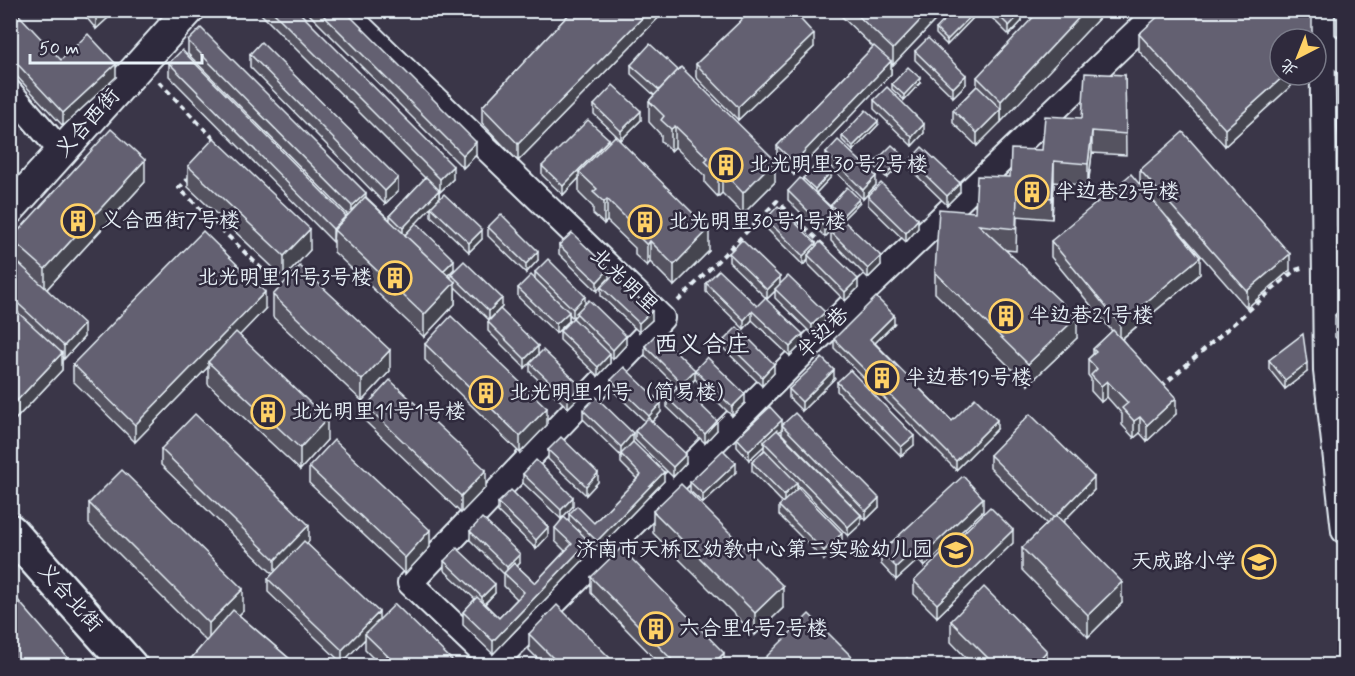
<svg xmlns="http://www.w3.org/2000/svg" width="1355" height="676" font-family="Mynerve,'LXGW WenKai TC',sans-serif">
<style>
.lines{fill:none;stroke-linecap:round;stroke-linejoin:round}
.minor-casing{stroke:#e8f1f8;stroke-width:28}
.tertiary-casing{stroke:#e8f1f8;stroke-width:34}
.secondary-casing{stroke:#e8f1f8;stroke-width:38}
.path{stroke:#e8f1f8;stroke-width:4;stroke-dasharray:6 4.5;stroke-linecap:butt}
.minor{stroke:#2f2a3d;stroke-width:24}
.tertiary{stroke:#2f2a3d;stroke-width:30}
.secondary{stroke:#2f2a3d;stroke-width:33}
.wall{fill:#555361;stroke:#e8f1f8;stroke-width:1.5}
.shaded-wall{fill:#45444f;stroke:#e8f1f8;stroke-width:1.5}
.building{fill:#636171;stroke:#e8f1f8;stroke-width:1.5}
.labels{text-anchor:middle;dominant-baseline:central;stroke-width:5;stroke-linejoin:round;paint-order:stroke}
.street-label{font-size:21px;fill:#e8f1f8;stroke:#2f2a3d}
.poi-label{font-size:21px;fill:#e8f1f8;stroke:#2f2a3d;text-anchor:start}
.quarter-label{font-size:24px;fill:#e8f1f8;stroke:#2f2a3d}
</style>
<rect width="100%" height="100%" fill="#3a3648"/>
<filter id="ink" filterUnits="userSpaceOnUse"><feTurbulence type="fractalNoise" baseFrequency=".0167" numOctaves="2"/><feDisplacementMap in="SourceGraphic" scale="12" xChannelSelector="R" yChannelSelector="G"/><feConvolveMatrix kernelMatrix="1 2 1 2 8 2 1 2 1" color-interpolation-filters="sRGB"/></filter>
<g filter="url(#ink)">
<g class="lines">
<g class="minor-casing">
<g id="minor">
<path d="M343,10L662,318L410,583L497,666"/>
<path d="M1322,10L1326,371L1344,531"/>
<path d="M1323,41L1344,61"/>
<path d="M10,92L62,152"/>
<path d="M494,663L868,288L1159,10"/>
</g>
</g>
<g class="tertiary-casing">
<path id="tertiary" d="M10,209L189,10"/>
</g>
<g class="secondary-casing">
<path id="secondary" d="M10,531L130,666"/>
</g>
<g class="path">
<path d="M159,82L216,141"/>
<path d="M190,177L179,188L268,275"/>
<path d="M678,301L777,201L824,246"/>
<path d="M1161,387L1295,270L1302,268"/>
</g>
<use href="#minor" class="minor"/>
<use href="#tertiary" class="tertiary"/>
<use href="#secondary" class="secondary"/>
</g>
<g class="wall">
<path d="M80,10H108V18L96,29Z"/>
<path d="M257,10H297L453,179L440,192L439,191V199L482,239L469,252L431,216V207L405,234L454,269L448,275L451,278V274L502,307L489,320L455,287V304L424,337L334,252V241L333,242L169,76V63L346,217L348,215L188,54V41L366,197L390,220V215L425,178Z"/>
<path d="M305,10H344L476,155L463,168Z"/>
<path d="M573,10H666L518,161L482,123V107Z"/>
<path d="M734,10H792L814,47L738,120L696,77V64L743,19Z"/>
<path d="M835,10H945L893,65L891,63V74L794,175L777,159V146L873,47Z"/>
<path d="M984,10H1020L1022,21L1009,35Z"/>
<path d="M1101,10V16L977,146L953,123V110L977,86V77Z"/>
<path d="M972,19L947,45L936,34V29Z"/>
<path d="M10,21L61,60L116,77L63,126L10,69Z"/>
<path d="M1139,34L1280,75H1303L1225,146L1139,51Z"/>
<path d="M915,51L966,84L953,97L915,60Z"/>
<path d="M250,54L398,191L385,204L250,67Z"/>
<path d="M631,65L775,182L743,214L722,193L718,197L705,183V176L675,147L671,151L661,141V135L649,122V101L654,95L631,74Z"/>
<path d="M1125,75L1126,155L1092,153L1088,186L1054,182L1052,219L1017,216L1016,251L1006,250L1077,338L1028,385L935,293V272L975,212L1010,177L1082,118Z"/>
<path d="M920,83L904,100L892,89V84Z"/>
<path d="M874,100L924,133L912,146L874,109Z"/>
<path d="M594,105L641,120L621,140L594,114Z"/>
<path d="M1344,107V260L1337,225V203L1342,202L1337,177V156L1343,155L1338,130V108Z"/>
<path d="M878,125L853,151L842,140V136Z"/>
<path d="M609,142L709,251L674,286L650,262L647,266L635,255V248L607,221L604,224L593,214V207L579,193V178L563,195L542,175V166Z"/>
<path d="M826,153L876,185L863,199L826,162Z"/>
<path d="M910,160L960,192L947,205L910,169Z"/>
<path d="M904,161L887,178L875,167V162Z"/>
<path d="M188,166L310,250L284,278L188,187Z"/>
<path d="M1140,170L1290,270L1247,308L1168,218L1200,274L1122,339L1176,414L1147,441L1140,433L1134,438L1122,425V414L1107,397L1101,402L1091,391V379L1088,375V359L1093,354V349L1112,331L1051,257V241L1140,184Z"/>
<path d="M831,177L816,193L831,207V205L859,203L842,220L838,216V224L825,237L788,200V191L803,180V178Z"/>
<path d="M145,182L47,289L84,337L64,359L62,357V370L10,425L11,239Z"/>
<path d="M868,196L918,228L906,242L868,205Z"/>
<path d="M766,219L816,247L858,288L845,301L808,264V260L803,265L766,228Z"/>
<path d="M488,227L538,260L526,273L488,236Z"/>
<path d="M831,232L881,265L868,278L831,241Z"/>
<path d="M559,245L609,269L597,291L559,254Z"/>
<path d="M729,253L780,284L825,321L812,334L775,298V291L767,299L729,262Z"/>
<path d="M535,272L585,303L626,345L613,359L610,356V363L598,376L560,340V331L573,318L569,314V321L556,333L518,297V288L535,279Z"/>
<path d="M706,283L757,306L803,343L790,356L752,320L744,329L706,292Z"/>
<path d="M601,287L652,320L639,332L601,296Z"/>
<path d="M273,295L390,371L362,401L273,317Z"/>
<path d="M1344,306V346L1335,337V315Z"/>
<path d="M265,309L239,335L327,440L300,470L208,384V367L135,442L73,381V364Z"/>
<path d="M488,322L538,346L525,368L488,331Z"/>
<path d="M894,324L875,343L952,421L997,429L956,470L834,348V339Z"/>
<path d="M724,340L774,373L762,386L724,349Z"/>
<path d="M425,344L547,425L520,453L425,360Z"/>
<path d="M645,346L695,370L745,403L732,416L695,379L685,390L717,430L705,443L667,407V398L677,387L645,355Z"/>
<path d="M1269,360L1307,372L1285,389L1269,369Z"/>
<path d="M530,363L581,395L568,408L530,372Z"/>
<path d="M834,379L802,411L789,398V389Z"/>
<path d="M611,380L661,412L652,422L686,463L673,477L635,440V431L645,421L611,389Z"/>
<path d="M837,382L914,445L901,456L837,391Z"/>
<path d="M366,406L486,487L461,513L366,422Z"/>
<path d="M583,410L633,442L664,481L597,550L589,543V554L493,654L463,625V612L475,599L444,570V561L495,593L485,604L499,618L517,599L504,586V574L470,540V531L520,563L517,566L535,583L565,551L555,541V528L569,521V514L594,523L637,479L621,463V456L583,419Z"/>
<path d="M782,425L879,507L866,520L782,434V429L779,432L861,524L848,536L797,484V489L842,542L824,560L779,515V506L783,503L752,471V462L764,450V446L749,460L737,447V438Z"/>
<path d="M161,449L309,541L307,544L379,620L458,666H381L365,650V639L342,663L268,592V579L273,574L161,465Z"/>
<path d="M548,450L598,482L586,495L548,459Z"/>
<path d="M990,455L1094,490L1063,522L1122,603L1088,637L1022,570V548L1047,524L990,468Z"/>
<path d="M309,467L430,547L405,574L309,483Z"/>
<path d="M736,472L703,503L690,491V482Z"/>
<path d="M523,474L573,506L561,519L523,483Z"/>
<path d="M89,503L243,611L239,615L298,666H188V662L206,641L89,524Z"/>
<path d="M498,503L548,536L536,549L498,512Z"/>
<path d="M653,511L783,608L755,635L653,533Z"/>
<path d="M983,511L924,567L918,560L896,580L881,564V552Z"/>
<path d="M1013,543L937,617L914,594V581Z"/>
<path d="M591,577L724,666H662L591,593Z"/>
<path d="M951,621L1047,666H974L951,642Z"/>
<path d="M529,634L618,666H545L529,650Z"/>
</g>
<g class="shaded-wall">
<path d="M102,10H108V18L96,29V16Z"/>
<path d="M650,10H666L518,161V144Z"/>
<path d="M753,10L744,20V10Z"/>
<path d="M930,10H945L893,65V49Z"/>
<path d="M1086,10H1101V16L1001,122V101Z"/>
<path d="M1022,12V21L1009,35V26Z"/>
<path d="M972,15V19L947,45V40Z"/>
<path d="M814,34V47L738,120V107Z"/>
<path d="M891,61V74L794,175V162Z"/>
<path d="M116,64V77L63,126V113Z"/>
<path d="M966,75V84L953,97V88Z"/>
<path d="M1285,75H1303L1225,146V129Z"/>
<path d="M920,78V83L904,100V95Z"/>
<path d="M1001,109V122L977,146V133Z"/>
<path d="M641,111V120L621,140V131Z"/>
<path d="M878,121V125L853,151V146Z"/>
<path d="M924,124V133L912,146V137Z"/>
<path d="M675,126V147L671,151V129Z"/>
<path d="M1092,131V153L1088,186V164Z"/>
<path d="M14,132V154L10,157V135Z"/>
<path d="M609,139V148L579,172V178L563,195V186Z"/>
<path d="M476,142V155L463,168V155Z"/>
<path d="M904,156V161L887,178V174Z"/>
<path d="M145,160V182L45,291V269Z"/>
<path d="M775,160V182L743,214V193Z"/>
<path d="M1054,161V182L1052,219V198Z"/>
<path d="M453,166V179L440,192V179Z"/>
<path d="M722,171V193L718,197V175Z"/>
<path d="M831,172V177L815,194V189Z"/>
<path d="M876,176V185L863,199V190Z"/>
<path d="M398,178V191L385,204V191Z"/>
<path d="M960,183V192L947,205V196Z"/>
<path d="M439,190V199L403,237V228Z"/>
<path d="M366,193V206L352,219V206Z"/>
<path d="M607,199V221L604,224V202Z"/>
<path d="M859,199V203L842,220V216Z"/>
<path d="M838,215V224L825,237V228Z"/>
<path d="M346,216V229L334,230L333,242V229Z"/>
<path d="M918,219V228L906,242V233Z"/>
<path d="M310,229V250L284,278V256Z"/>
<path d="M709,229V251L674,286V265Z"/>
<path d="M482,230V239L469,252V243Z"/>
<path d="M650,241V262L647,266V245Z"/>
<path d="M816,243V252L808,255V260L803,265V256Z"/>
<path d="M538,251V260L526,273V264Z"/>
<path d="M1290,254V270L1247,308V291Z"/>
<path d="M881,256V265L868,278V269Z"/>
<path d="M1200,257V274L1120,340V324Z"/>
<path d="M454,260V269L441,282V273Z"/>
<path d="M609,269V278L597,291V282Z"/>
<path d="M780,277V286L775,289V291L767,299V290Z"/>
<path d="M858,279V288L845,301V292Z"/>
<path d="M455,282V304L424,337V315Z"/>
<path d="M265,292V309L211,365L208,362V367L135,442V425Z"/>
<path d="M585,296V305L573,318V309Z"/>
<path d="M502,298V307L489,320V311Z"/>
<path d="M652,311V320L639,332V323Z"/>
<path d="M752,311V320L744,329V320Z"/>
<path d="M569,312V321L556,333V324Z"/>
<path d="M825,312V321L812,334V325Z"/>
<path d="M894,315V324L870,348V339Z"/>
<path d="M1077,317V338L1028,385V364Z"/>
<path d="M84,324V337L64,359V346Z"/>
<path d="M803,334V343L790,356V347Z"/>
<path d="M626,336V345L613,359V350Z"/>
<path d="M538,346V355L525,368V359Z"/>
<path d="M390,350V371L362,401V380Z"/>
<path d="M62,353V370L10,425V408Z"/>
<path d="M610,354V363L598,376V367Z"/>
<path d="M1307,363V372L1285,389V380Z"/>
<path d="M774,364V373L762,386V377Z"/>
<path d="M695,370V379L682,392V383Z"/>
<path d="M834,370V379L802,411V402Z"/>
<path d="M1107,381V397L1101,402V386Z"/>
<path d="M581,386V395L568,408V399Z"/>
<path d="M745,394V403L732,416V407Z"/>
<path d="M1176,398V414L1147,441V425Z"/>
<path d="M661,403V412L649,425V416Z"/>
<path d="M547,408V425L520,453V436Z"/>
<path d="M1140,417V433L1134,438V421Z"/>
<path d="M327,419V440L300,470V448Z"/>
<path d="M782,420V429L766,444L764,442V446L749,460V451Z"/>
<path d="M997,420V429L956,470V461Z"/>
<path d="M717,421V430L705,443V434Z"/>
<path d="M633,433V442L621,456V447Z"/>
<path d="M914,436V445L901,456V447Z"/>
<path d="M686,454V463L673,477V467Z"/>
<path d="M736,463V472L703,503V494Z"/>
<path d="M486,470V487L461,513V496Z"/>
<path d="M664,472V481L597,550V541Z"/>
<path d="M598,473V482L586,495V486Z"/>
<path d="M1094,477V490L1054,531V518Z"/>
<path d="M797,483V492L784,504V495Z"/>
<path d="M573,497V506L561,519V510Z"/>
<path d="M879,498V507L866,520V511Z"/>
<path d="M983,498V511L924,567V554Z"/>
<path d="M861,515V524L848,536V527Z"/>
<path d="M309,525V541L275,576V560Z"/>
<path d="M548,527V536L536,549V540Z"/>
<path d="M430,530V547L405,574V558Z"/>
<path d="M1013,530V543L937,617V604Z"/>
<path d="M842,533V542L824,560V551Z"/>
<path d="M589,541V554L493,654V641Z"/>
<path d="M918,547V560L896,580V567Z"/>
<path d="M520,554V563L507,576V567Z"/>
<path d="M1122,582V603L1088,637V615Z"/>
<path d="M495,584V593L482,606V597Z"/>
<path d="M783,586V608L755,635V613Z"/>
<path d="M243,589V611L209,644V623Z"/>
<path d="M379,612V625L365,634V639L342,663V650Z"/>
<path d="M1047,651V666H1033Z"/>
<path d="M724,653V666H711Z"/>
</g>
<g class="building">
<path d="M92,10H102L96,16Z"/>
<path d="M271,10H297L453,166L440,179Z"/>
<path d="M318,10H344L476,142L463,155Z"/>
<path d="M573,10H650L518,144L482,107Z"/>
<path d="M752,10H792L814,34L738,107L696,64Z"/>
<path d="M852,10H930L893,49Z"/>
<path d="M954,10H968L972,15L947,40L936,29Z"/>
<path d="M993,10H1020L1022,12L1009,26Z"/>
<path d="M1040,10H1086L1001,101L977,77Z"/>
<path d="M1165,10H1312V39H1280V75H1285L1225,129L1139,34Z"/>
<path d="M18,14L61,60L88,34L116,64L63,113L10,56V21Z"/>
<path d="M201,28L366,193L352,206L188,41Z"/>
<path d="M928,38L966,75L953,88L915,51Z"/>
<path d="M261,42L398,178L385,191L250,54Z"/>
<path d="M650,44L678,70L659,90L631,65Z"/>
<path d="M874,46L891,61L794,162L777,146Z"/>
<path d="M182,50L346,216L333,229L169,63Z"/>
<path d="M681,67L775,160L743,193L722,171L718,175L705,161L708,158L675,126L671,129L661,120L664,116L649,101Z"/>
<path d="M908,67L920,78L904,95L892,84Z"/>
<path d="M1085,73L1125,75L1126,134L1092,131L1088,164L1054,161L1052,198L1017,194L1016,229L979,225L1077,317L1028,364L935,272L939,209L975,212L977,176L1010,177L1011,149L1042,150L1045,116L1082,118Z"/>
<path d="M613,85L641,111L621,131L594,105Z"/>
<path d="M977,86L1001,109L977,133L953,110Z"/>
<path d="M887,87L924,124L912,137L874,100Z"/>
<path d="M1344,107V141L1338,108Z"/>
<path d="M866,110L878,121L853,146L842,136Z"/>
<path d="M588,120L609,139L563,186L542,166Z"/>
<path d="M10,128L14,132L10,135Z"/>
<path d="M111,129L145,160L45,269L11,239Z"/>
<path d="M1183,132L1290,254L1247,291L1140,170Z"/>
<path d="M615,136L709,229L674,265L650,241L647,245L635,233L638,230L607,199L604,202L593,192L597,189L579,172Z"/>
<path d="M214,138L310,229L284,256L188,166Z"/>
<path d="M838,140L876,176L863,190L826,153Z"/>
<path d="M892,145L904,156L887,174L875,162Z"/>
<path d="M922,147L960,183L947,196L910,160Z"/>
<path d="M1344,154V193L1337,156Z"/>
<path d="M820,161L831,172L815,189L803,178Z"/>
<path d="M1131,174L1200,257L1120,324L1051,241Z"/>
<path d="M426,177L439,190L403,228L390,215Z"/>
<path d="M800,178L838,215L825,228L788,191Z"/>
<path d="M881,183L918,219L906,233L868,196Z"/>
<path d="M847,187L859,199L842,216L831,205Z"/>
<path d="M444,194L482,230L469,243L431,207Z"/>
<path d="M365,197L455,282L424,315L334,230Z"/>
<path d="M1344,202V238L1337,203Z"/>
<path d="M778,206L816,243L803,256L766,219Z"/>
<path d="M501,214L538,251L526,264L488,227Z"/>
<path d="M843,220L881,256L868,269L831,232Z"/>
<path d="M416,223L454,260L443,271L405,235Z"/>
<path d="M203,231L265,292L135,425L73,364Z"/>
<path d="M572,233L609,269L597,282L559,245Z"/>
<path d="M742,240L780,277L767,290L729,253Z"/>
<path d="M820,242L858,279L845,292L808,255Z"/>
<path d="M10,255L84,324L64,346L10,296Z"/>
<path d="M548,259L585,296L573,309L535,272Z"/>
<path d="M464,261L502,298L489,311L451,274Z"/>
<path d="M300,266L390,350L362,380L273,295Z"/>
<path d="M719,270L757,306L765,298L803,334L790,347L752,311L744,320L706,283Z"/>
<path d="M614,274L652,311L639,323L601,287Z"/>
<path d="M531,275L569,312L556,324L518,288Z"/>
<path d="M788,276L825,312L812,325L775,289Z"/>
<path d="M876,297L894,315L870,339L952,421L975,398L997,420L956,461L834,339Z"/>
<path d="M589,300L626,336L613,350L576,313Z"/>
<path d="M10,305L62,353L10,408Z"/>
<path d="M1344,306V325L1335,315Z"/>
<path d="M500,309L538,346L525,359L488,322Z"/>
<path d="M451,316L547,408L520,436L425,344Z"/>
<path d="M573,318L610,354L598,367L560,331Z"/>
<path d="M737,327L774,364L762,377L724,340Z"/>
<path d="M1113,330L1176,398L1147,425L1140,417L1134,421L1122,408L1128,403L1107,381L1101,386L1091,375L1097,369L1088,359L1096,352L1093,349Z"/>
<path d="M236,332L327,419L300,448L208,362Z"/>
<path d="M657,333L695,370L682,383L645,346Z"/>
<path d="M1303,334L1307,363L1285,380L1269,360Z"/>
<path d="M543,350L581,386L568,399L530,363Z"/>
<path d="M707,357L745,394L732,407L695,370Z"/>
<path d="M822,358L834,370L802,402L789,389Z"/>
<path d="M624,367L661,403L649,416L611,380Z"/>
<path d="M850,370L914,436L901,447L837,382Z"/>
<path d="M390,380L486,470L461,496L366,406Z"/>
<path d="M680,385L717,421L705,434L667,398Z"/>
<path d="M596,397L633,433L621,447L583,410Z"/>
<path d="M770,407L782,420L749,451L737,438Z"/>
<path d="M795,413L879,498L866,511L782,425Z"/>
<path d="M195,414L309,525L275,560L161,449Z"/>
<path d="M1030,414L1094,477L1054,518L990,455Z"/>
<path d="M648,418L686,454L673,467L635,431Z"/>
<path d="M777,430L861,515L848,527L764,442Z"/>
<path d="M561,437L598,473L586,486L548,450Z"/>
<path d="M334,440L430,530L405,558L309,467Z"/>
<path d="M633,442L664,472L597,541L569,514L577,506L594,523L641,475L621,454Z"/>
<path d="M723,450L736,463L703,494L690,482Z"/>
<path d="M765,450L797,483L784,495L752,462Z"/>
<path d="M536,460L573,497L561,510L523,474Z"/>
<path d="M122,470L243,589L209,623L89,503Z"/>
<path d="M963,476L983,498L924,554L918,547L896,567L881,552Z"/>
<path d="M681,484L783,586L755,613L653,511Z"/>
<path d="M798,488L842,533L824,551L779,506Z"/>
<path d="M511,490L548,527L536,540L498,503Z"/>
<path d="M990,507L1013,530L937,604L914,581Z"/>
<path d="M1056,515L1122,582L1088,615L1022,548Z"/>
<path d="M564,517L589,541L493,641L463,612L477,597L499,618L524,592L504,573L514,563L535,583L572,544L555,528Z"/>
<path d="M482,518L520,554L507,567L470,531Z"/>
<path d="M304,541L379,612L342,650L268,579Z"/>
<path d="M457,548L495,584L482,597L444,561Z"/>
<path d="M621,548L724,653L711,666H678L591,577Z"/>
<path d="M984,587L1047,651L1033,666H996L951,621Z"/>
<path d="M10,591L75,666H10Z"/>
<path d="M395,604L458,666H398L365,634Z"/>
<path d="M557,605L618,666H561L529,634Z"/>
<path d="M233,610L298,666H193L188,662Z"/>
<path d="M809,614L861,666H762L760,663Z"/>
<path d="M907,658L915,666H900Z"/>
</g>
</g>
<defs>
<g id="building-ring" transform="scale(1.725)"><circle r="9.5" fill="#2f2a3d" stroke="#ffd166" stroke-width="1.5"/><path d="M-4-6H4V6H1V3H-1V6H-4ZM-2.5-4.3h1.7v1.8h-1.7ZM.8-4.3h1.7v1.8H.8ZM-2.5-1h1.7V.8h-1.7ZM.8-1h1.7V.8H.8Z" fill="#ffd166"/></g>
<g id="school-ring" transform="scale(1.725)"><circle r="9.5" fill="#2f2a3d" stroke="#ffd166" stroke-width="1.5"/><path d="M0-5L7-2L0 1L-7-2ZM-4 1L0 2.5L4 1V4Q0 6-4 4Z" fill="#ffd166"/></g>
</defs>
<g fill-rule="evenodd">
<use href="#building-ring" x="726" y="165"/>
<use href="#building-ring" x="1032" y="192"/>
<use href="#building-ring" x="78" y="221"/>
<use href="#building-ring" x="645" y="222"/>
<use href="#building-ring" x="395" y="278"/>
<use href="#building-ring" x="1006" y="316"/>
<use href="#building-ring" x="882" y="378"/>
<use href="#building-ring" x="486" y="393"/>
<use href="#building-ring" x="268" y="412"/>
<use href="#school-ring" x="956" y="550"/>
<use href="#school-ring" x="1259" y="562"/>
<use href="#building-ring" x="656" y="629"/>
</g>
<g class="labels">
<g class="street-label">
<text transform="translate(88 123) rotate(-48)">义合西街</text>
<text transform="translate(624 281) rotate(44)">北光明里</text>
<text transform="translate(823 333) rotate(-45)">半边巷</text>
<text transform="translate(70 598) rotate(48)">义合北街</text>
</g>
<g class="poi-label">
<text x="749" y="165">北光明里30号2号楼</text>
<text x="1055" y="192">半边巷23号楼</text>
<text x="101" y="221">义合西街7号楼</text>
<text x="668" y="222">北光明里30号1号楼</text>
<text x="372" y="278" text-anchor="end">北光明里11号3号楼</text>
<text x="1029" y="316">半边巷21号楼</text>
<text x="905" y="378">半边巷19号楼</text>
<text x="509" y="393">北光明里11号（简易楼）</text>
<text x="291" y="412">北光明里11号1号楼</text>
<text x="933" y="550" text-anchor="end">济南市天桥区幼教中心第二实验幼儿园</text>
<text x="1236" y="562" text-anchor="end">天成路小学</text>
<text x="679" y="629">六合里4号2号楼</text>
</g>
<g class="quarter-label">
<text x="702" y="345">西义合庄</text>
</g>
</g>
<rect width="1355" height="676" fill="none" stroke="#2f2a3d" stroke-width="36"/>
<rect x="18" y="18" width="1319" height="640" fill="none" stroke="#e8f1f8" stroke-width="2" filter="url(#ink)"/>
<g transform="translate(1298 57) rotate(222)"><circle r="28" fill="#2f2a3d" stroke="#797a88" stroke-width="1.5"/>
<path d="M0-4.5L10 22L0 15L-10 22Z" fill="#ffd166"/>
<text y="-9" font-size="16" font-weight="bold" text-anchor="middle" fill="#e8f1f8">北</text>
</g>
<path d="M30 54v9h172v-9" fill="none" stroke="#e8f1f8" stroke-width="3"/>
<text x="39" y="54" font-size="18" fill="#e8f1f8" stroke="#2f2a3d" stroke-width="4.5" paint-order="stroke">50 m</text>
</svg>
